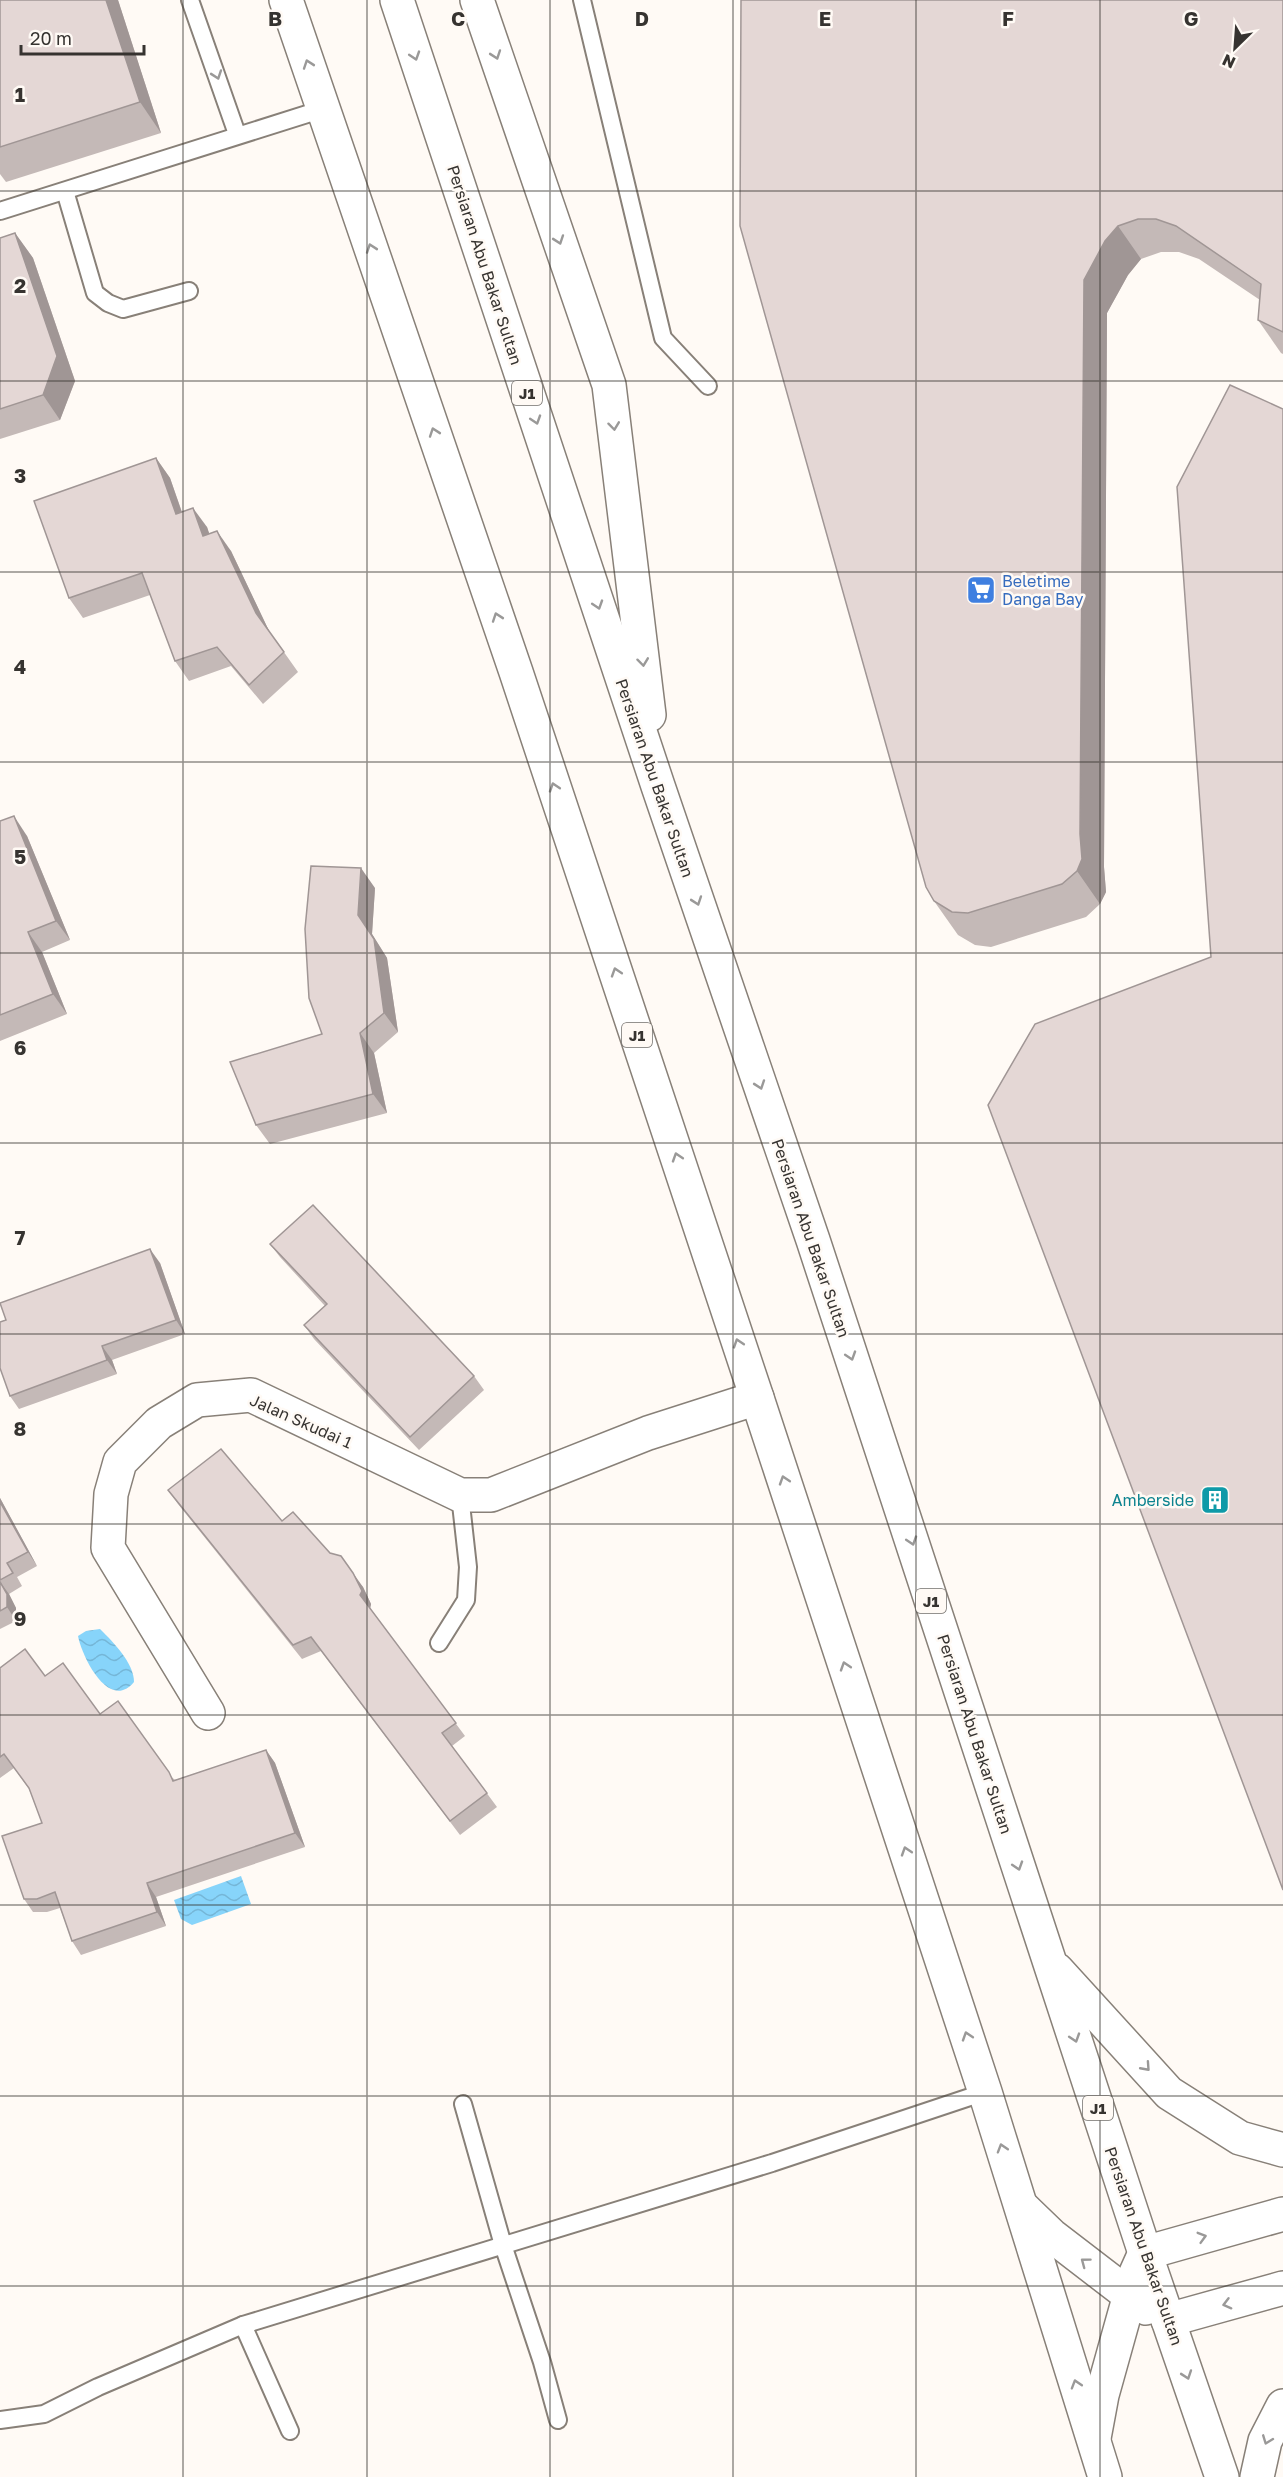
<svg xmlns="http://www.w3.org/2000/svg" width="1283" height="2477" font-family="'Golos Text',sans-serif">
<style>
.water{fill:url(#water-waves)}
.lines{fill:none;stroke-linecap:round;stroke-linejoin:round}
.lane-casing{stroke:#888078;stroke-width:20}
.street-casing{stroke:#888078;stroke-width:36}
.secondary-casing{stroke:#888078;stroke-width:36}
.highway-casing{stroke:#888078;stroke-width:36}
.lane{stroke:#fff;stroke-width:16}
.street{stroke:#fff;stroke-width:33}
.secondary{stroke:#fff;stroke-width:33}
.highway{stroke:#fff;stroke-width:33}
.wall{fill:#c4b9b7}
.shaded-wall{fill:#a09695}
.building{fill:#e4d7d5;stroke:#a09695;stroke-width:1.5}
.oneway{stroke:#9a9998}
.grid{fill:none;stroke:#363330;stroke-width:1.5;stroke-opacity:0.55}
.labels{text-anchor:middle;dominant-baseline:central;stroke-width:5;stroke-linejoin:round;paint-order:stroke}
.shield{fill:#fffaf5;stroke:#726f6b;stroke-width:1.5}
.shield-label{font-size:15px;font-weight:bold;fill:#363330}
.street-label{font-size:16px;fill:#363330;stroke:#fffaf5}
.shop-label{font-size:16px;fill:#366cbe;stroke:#fffaf5;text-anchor:start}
.culture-label{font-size:16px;fill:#0d838f;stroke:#fffaf5;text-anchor:end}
.grid-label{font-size:20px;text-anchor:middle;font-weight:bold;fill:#363330;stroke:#fffaf5;stroke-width:5;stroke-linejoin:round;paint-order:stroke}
</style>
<defs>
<pattern id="water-waves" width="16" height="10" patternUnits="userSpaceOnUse" patternTransform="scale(1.5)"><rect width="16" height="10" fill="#87d4fa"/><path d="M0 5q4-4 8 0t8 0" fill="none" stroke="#75b6d7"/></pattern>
</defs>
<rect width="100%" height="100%" fill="#fffaf5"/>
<g class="water">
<path d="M100,1629C113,1642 134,1663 134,1682C109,1712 82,1657 78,1636L86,1631Z"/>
<path d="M241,1876L251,1904L192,1925L181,1919L174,1900Z"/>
</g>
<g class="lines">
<g class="lane-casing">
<g id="lane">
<path d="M190,0L237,134"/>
<path d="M582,0L663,338L708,386"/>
<path d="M65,191L95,293L108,303L123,309L189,291"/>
<path d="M0,211L323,109"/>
<path d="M439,1643L466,1600L468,1567L460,1495"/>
<path d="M463,2104L503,2245L542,2362L558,2420"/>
<path d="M243,2325L290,2431"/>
<path d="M0,2420L44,2414L98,2387L243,2325L772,2163L985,2092"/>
</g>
</g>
<g class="street-casing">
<path id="street" d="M208,1713L108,1548L111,1494L120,1462L159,1423L197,1400L251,1395L460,1495H491L648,1433L757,1398"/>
</g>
<g class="secondary-casing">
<g id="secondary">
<path d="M1145,2253L1283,2214"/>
<path d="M1168,2320L1283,2288"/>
</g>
</g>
<g class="highway-casing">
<g id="highway">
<path d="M286,0L516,672L757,1398L985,2092L1105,2477"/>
<path d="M397,0L658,786L813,1240L1145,2253L1222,2477"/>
<path d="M477,0L609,385L649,715"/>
<path d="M1057,1970L1169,2093L1240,2138L1283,2150"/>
<path d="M1023,2208L1051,2235L1146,2308"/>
<path d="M1094,2438L1102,2395L1136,2273L1145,2253"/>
<path d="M1257,2477L1265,2441L1283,2406"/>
</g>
</g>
<use href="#lane" class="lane"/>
<use href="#street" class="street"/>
<use href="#secondary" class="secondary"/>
<use href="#highway" class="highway"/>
</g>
<g class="wall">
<path d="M0,0H118L161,133L6,182L0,174Z"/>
<path d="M1283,0L1260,300L1199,259L1179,252H1161L1141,259L1128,275L1107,313L1104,867L1106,892L1100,904L1086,917L991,947L975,945L958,935L934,901L740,226Z"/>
<path d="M15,233L33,258L75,381L60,420L0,439V238Z"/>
<path d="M1258,320L1283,332V354L1281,353Z"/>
<path d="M156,458L170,478L182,512L207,527L209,534L231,551L269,631L298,672L263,704L231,666L189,681L175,661L150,595L83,618L69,598Z"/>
<path d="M0,821L27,836L70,940L42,952L67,1014L0,1041Z"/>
<path d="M375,888L372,934L387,958L398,1032L374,1053L387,1113L270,1144L256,1125L322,1034Z"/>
<path d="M270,1244L474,1376L484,1390L419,1450L314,1339L304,1325L325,1306L280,1257Z"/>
<path d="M160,1263L185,1334L112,1360L117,1374L19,1409L10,1396Z"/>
<path d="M168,1490L282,1521L330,1553L363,1587L371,1604L370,1608L465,1736L452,1746L497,1807L460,1835L321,1651L302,1659L178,1504Z"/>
<path d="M0,1498L37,1566L17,1577L22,1586L9,1594L16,1608V1621L0,1629Z"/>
<path d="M0,1668L45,1676L100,1714L175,1780L266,1750L275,1763L305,1847L156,1897L166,1926L81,1955L72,1941L60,1908L47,1912H33L24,1899L42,1823L29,1789L14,1768L0,1778Z"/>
</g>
<g class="shaded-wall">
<path d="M106,0H118L161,133L140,102Z"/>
<path d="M1118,226L1141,259L1128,275L1107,313L1104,867L1106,892L1100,904L1077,871L1084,280L1105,241Z"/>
<path d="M15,233L33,258L75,381L60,420L43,395Z"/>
<path d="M156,458L170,478L189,533L176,514Z"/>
<path d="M193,508L207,527L217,556L203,536Z"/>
<path d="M217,531L231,551L270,633L256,613Z"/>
<path d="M14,816L27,836L70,940L56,921Z"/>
<path d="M361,868L375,888L372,934L387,958L398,1032L384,1013L358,915Z"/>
<path d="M28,932L42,952L67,1014L53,994Z"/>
<path d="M360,1033L374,1053L387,1113L373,1094Z"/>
<path d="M150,1249L160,1263L185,1334L176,1320Z"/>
<path d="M102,1346L112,1360L117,1374L107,1360Z"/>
<path d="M0,1498L37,1566L28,1552L0,1502Z"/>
<path d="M353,1573L363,1587L371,1604L370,1609L360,1595Z"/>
<path d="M0,1582L9,1594L16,1608V1621L7,1607Z"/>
<path d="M266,1750L275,1763L305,1847L295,1833Z"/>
<path d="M147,1883L156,1897L166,1926L157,1912Z"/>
</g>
<g class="building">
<path d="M0,0H106L140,102L0,147Z"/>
<path d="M741,0H1283V332L1258,320L1261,284L1176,226L1156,219H1138L1118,226L1105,241L1084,280L1080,834L1082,859L1077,871L1062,884L968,913L952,912L934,901L926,887L740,226Z"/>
<path d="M15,233L57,356L43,395L0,409V238Z"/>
<path d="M1230,385L1283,409V1890L988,1105L1035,1024L1211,957L1177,487Z"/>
<path d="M156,458L176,514L193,508L203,536L217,531L256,613L284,652L249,685L217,647L175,661L142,573L69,598L34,501Z"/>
<path d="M14,816L56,921L28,932L53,994L0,1015V821Z"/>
<path d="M311,866L361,868L358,915L374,939L384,1013L360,1033L373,1094L256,1125L230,1062L322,1034L309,998L305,929Z"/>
<path d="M313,1205L474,1376L410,1437L304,1325L327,1304L270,1244Z"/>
<path d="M150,1249L176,1320L102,1346L107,1360L10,1396L0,1368V1322L6,1320L0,1303Z"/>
<path d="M221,1449L282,1521L293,1512L330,1553L341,1556L353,1573L362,1591L360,1595L456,1723L442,1733L487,1793L450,1821L311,1637L293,1645L168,1490Z"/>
<path d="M0,1502L28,1552L7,1563L13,1573L0,1580Z"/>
<path d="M0,1582L7,1594V1607L0,1611Z"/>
<path d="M25,1649L45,1676L63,1663L100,1714L118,1701L169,1772L173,1781L266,1750L295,1833L147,1883L157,1912L72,1941L55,1892L37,1899H24L2,1836L42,1823L29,1788L4,1754L0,1757V1668Z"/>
</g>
<defs><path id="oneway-chevron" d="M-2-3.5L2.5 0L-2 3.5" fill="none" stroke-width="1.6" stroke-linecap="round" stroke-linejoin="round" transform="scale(1.5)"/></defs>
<g class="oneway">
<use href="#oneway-chevron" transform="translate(496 55) rotate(71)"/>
<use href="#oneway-chevron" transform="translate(415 56) rotate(72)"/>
<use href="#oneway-chevron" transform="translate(308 64) rotate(-109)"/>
<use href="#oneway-chevron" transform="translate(217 75) rotate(71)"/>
<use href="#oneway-chevron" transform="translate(559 240) rotate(71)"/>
<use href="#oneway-chevron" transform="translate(371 248) rotate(-109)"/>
<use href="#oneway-chevron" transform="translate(536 420) rotate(72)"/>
<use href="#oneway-chevron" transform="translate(614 426) rotate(83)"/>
<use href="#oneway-chevron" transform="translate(434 432) rotate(-109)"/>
<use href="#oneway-chevron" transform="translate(598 605) rotate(72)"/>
<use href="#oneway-chevron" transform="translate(497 617) rotate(-109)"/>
<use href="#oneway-chevron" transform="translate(643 662) rotate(83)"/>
<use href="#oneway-chevron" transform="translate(554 787) rotate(-108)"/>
<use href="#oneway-chevron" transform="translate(697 901) rotate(71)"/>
<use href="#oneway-chevron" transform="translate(616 972) rotate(-108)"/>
<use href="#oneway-chevron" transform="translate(760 1085) rotate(71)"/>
<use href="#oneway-chevron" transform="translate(677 1157) rotate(-108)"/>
<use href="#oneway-chevron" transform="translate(738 1343) rotate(-108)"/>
<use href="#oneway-chevron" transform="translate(851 1356) rotate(72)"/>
<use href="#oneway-chevron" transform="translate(784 1480) rotate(-108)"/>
<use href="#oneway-chevron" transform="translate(912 1541) rotate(72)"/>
<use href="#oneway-chevron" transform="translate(845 1666) rotate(-108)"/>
<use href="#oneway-chevron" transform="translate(906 1851) rotate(-108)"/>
<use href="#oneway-chevron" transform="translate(1018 1866) rotate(72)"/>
<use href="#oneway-chevron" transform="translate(967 2036) rotate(-108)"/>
<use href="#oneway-chevron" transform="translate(1075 2038) rotate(72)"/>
<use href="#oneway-chevron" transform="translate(1146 2067) rotate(48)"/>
<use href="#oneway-chevron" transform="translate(1002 2148) rotate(-107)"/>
<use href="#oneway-chevron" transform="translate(1202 2237) rotate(-16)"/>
<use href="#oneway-chevron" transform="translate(1085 2262) rotate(-143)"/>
<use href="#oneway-chevron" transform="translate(1227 2304) rotate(165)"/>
<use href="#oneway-chevron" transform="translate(1187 2375) rotate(71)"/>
<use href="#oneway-chevron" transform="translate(1076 2384) rotate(-107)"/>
<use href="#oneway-chevron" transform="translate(1267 2440) rotate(111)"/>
</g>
<path class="grid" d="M183,0V2477M367,0V2477M550,0V2477M733,0V2477M916,0V2477M1100,0V2477M0,191H1283M0,381H1283M0,572H1283M0,762H1283M0,953H1283M0,1143H1283M0,1334H1283M0,1524H1283M0,1715H1283M0,1905H1283M0,2096H1283M0,2286H1283"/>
<defs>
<g id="supermarket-square" transform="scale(1.5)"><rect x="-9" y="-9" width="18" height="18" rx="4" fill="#3f7fe0" stroke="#fffaf5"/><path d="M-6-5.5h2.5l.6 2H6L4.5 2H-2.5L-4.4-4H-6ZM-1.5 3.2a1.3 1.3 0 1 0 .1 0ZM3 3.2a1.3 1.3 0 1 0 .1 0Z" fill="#fff"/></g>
<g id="building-square" transform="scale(1.5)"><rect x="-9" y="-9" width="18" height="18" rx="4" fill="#0f9aa8" stroke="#fffaf5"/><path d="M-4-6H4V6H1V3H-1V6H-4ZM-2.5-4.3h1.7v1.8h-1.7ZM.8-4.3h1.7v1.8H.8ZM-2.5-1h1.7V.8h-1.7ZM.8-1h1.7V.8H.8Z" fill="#fff"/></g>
</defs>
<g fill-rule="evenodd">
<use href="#supermarket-square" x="981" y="590"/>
<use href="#building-square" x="1215" y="1500"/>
</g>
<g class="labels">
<g class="shield">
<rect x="512" y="381" width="30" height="24" rx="4.5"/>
<rect x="622" y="1023" width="30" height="24" rx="4.5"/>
<rect x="916" y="1589" width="30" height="24" rx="4.5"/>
<rect x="1083" y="2096" width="30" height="24" rx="4.5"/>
</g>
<g class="shield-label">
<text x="527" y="393">J1</text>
<text x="637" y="1035">J1</text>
<text x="931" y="1601">J1</text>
<text x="1098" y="2108">J1</text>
</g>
<g class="street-label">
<text transform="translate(485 265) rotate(72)">Persiaran Abu Bakar Sultan</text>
<text transform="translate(655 778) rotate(71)">Persiaran Abu Bakar Sultan</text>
<text transform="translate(811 1238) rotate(71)">Persiaran Abu Bakar Sultan</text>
<text transform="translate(301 1421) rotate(24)">Jalan Skudai 1</text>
<text transform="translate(975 1734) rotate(72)">Persiaran Abu Bakar Sultan</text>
<text transform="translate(1144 2246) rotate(71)">Persiaran Abu Bakar Sultan</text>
</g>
<g class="shop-label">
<text x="1002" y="581">Beletime<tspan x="1002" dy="18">Danga Bay</tspan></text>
</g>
<g class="culture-label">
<text x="1194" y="1500">Amberside</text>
</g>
</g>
<g class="grid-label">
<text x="275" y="26">B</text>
<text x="458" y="26">C</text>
<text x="642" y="26">D</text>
<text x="825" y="26">E</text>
<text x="1008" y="26">F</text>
<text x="1191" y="26">G</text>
<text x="20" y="102">1</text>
<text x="20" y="293">2</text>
<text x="20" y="483">3</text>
<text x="20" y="674">4</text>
<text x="20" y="864">5</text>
<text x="20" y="1055">6</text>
<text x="20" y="1245">7</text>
<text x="20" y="1436">8</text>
<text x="20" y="1626">9</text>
</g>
<g transform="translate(1235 48) rotate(205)" stroke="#fffaf5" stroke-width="4.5" paint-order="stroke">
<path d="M0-4.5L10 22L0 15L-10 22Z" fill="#363330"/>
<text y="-9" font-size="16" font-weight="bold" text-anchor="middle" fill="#363330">N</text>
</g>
<path d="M21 45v9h123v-9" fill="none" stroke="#363330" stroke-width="3"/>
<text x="30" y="45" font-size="18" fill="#363330" stroke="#fffaf5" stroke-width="4.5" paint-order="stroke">20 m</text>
</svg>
